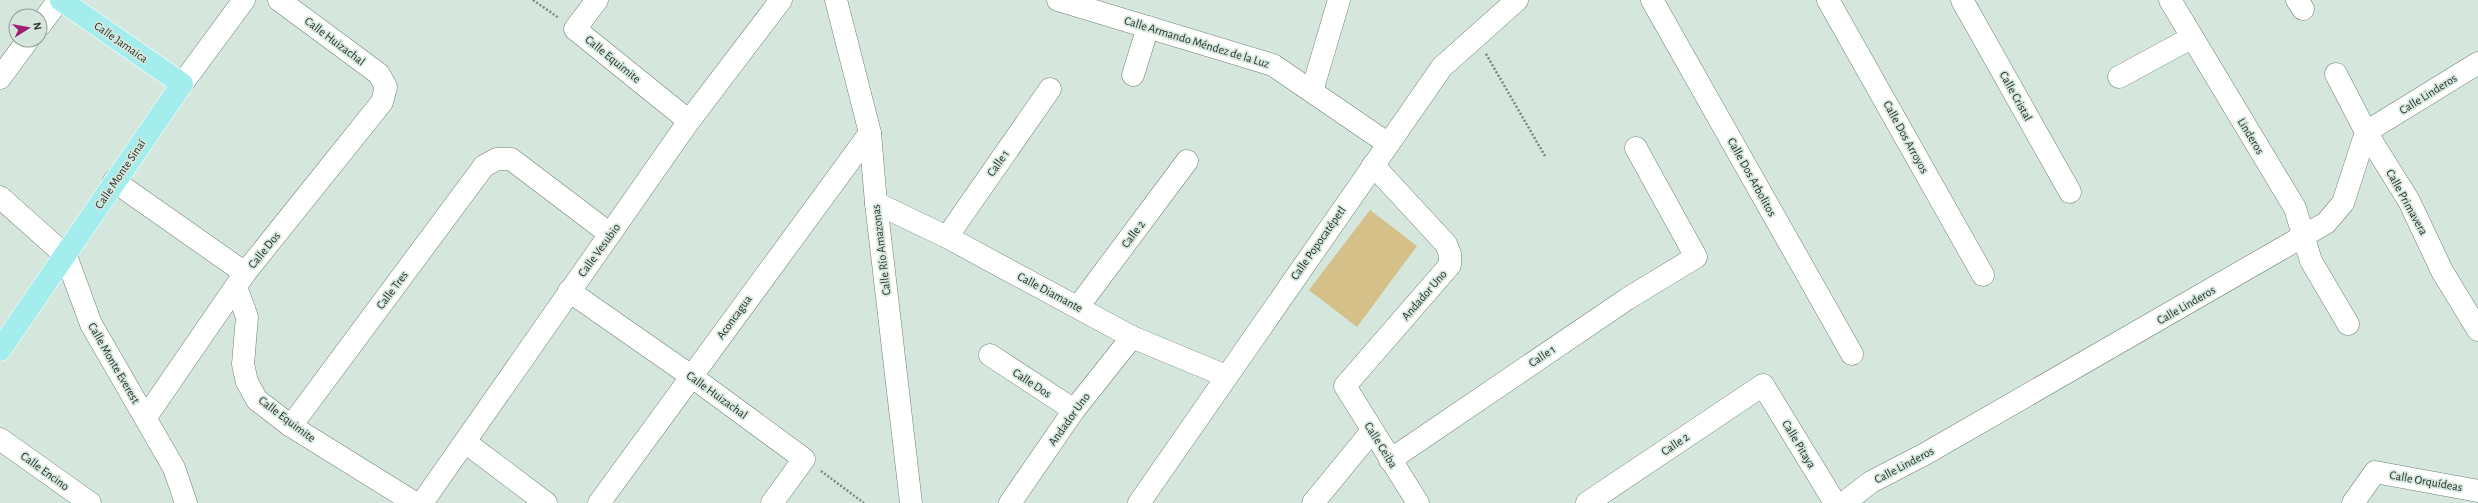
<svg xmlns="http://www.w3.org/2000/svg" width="2478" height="503" font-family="'Alegreya Sans',sans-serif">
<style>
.green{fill:#d5c089}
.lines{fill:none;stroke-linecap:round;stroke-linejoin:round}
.minor-casing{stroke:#708076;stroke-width:23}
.major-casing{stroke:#fff;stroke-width:23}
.path{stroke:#7c8881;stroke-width:2.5;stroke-dasharray:2 2;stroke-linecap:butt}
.minor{stroke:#fff;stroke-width:22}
.major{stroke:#a3eeec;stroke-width:22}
.labels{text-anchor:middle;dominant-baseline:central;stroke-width:3.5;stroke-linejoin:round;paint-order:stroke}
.street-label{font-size:12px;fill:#2a302c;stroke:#d5e7dc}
</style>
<rect width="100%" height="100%" fill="#d5e7dc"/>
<path class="green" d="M1370,210L1417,246L1357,327L1309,290Z"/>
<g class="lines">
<g class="minor-casing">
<g id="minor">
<path d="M597,0L575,29L689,121"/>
<path d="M836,0L870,133L876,203L911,503"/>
<path d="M1058,0L1273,65L1387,143"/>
<path d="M1652,0L1852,354"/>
<path d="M1828,0L1983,275"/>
<path d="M1962,0L2070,192"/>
<path d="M2170,0L2295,208L2311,261L2348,324"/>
<path d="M2297,0L2303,9"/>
<path d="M40,25L59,0"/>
<path d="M2336,74L2366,132L2409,201L2442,271L2478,330"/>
<path d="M1133,75L1148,27"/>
<path d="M2119,77L2191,38"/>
<path d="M0,78L28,40"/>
<path d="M182,84L244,0"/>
<path d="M1312,91L1339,0"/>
<path d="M1373,165L1446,244L1450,254V265L1345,386L1418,503"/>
<path d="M114,181L245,273"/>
<path d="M0,197L66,256L91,324L174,468L186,503"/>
<path d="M876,203L947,237L1132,337L1226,376"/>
<path d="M947,237L1050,89"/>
<path d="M236,287L247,317L243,364L247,382L257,400L291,426L415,503"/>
<path d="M569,291L691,376L804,459L772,503"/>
<path d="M1078,307L1187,161"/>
<path d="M990,355L1074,410"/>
<path d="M146,417L245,273L382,102L386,87L379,74L279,0"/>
<path d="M291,426L484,166L497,159H511L610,234"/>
<path d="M0,439L90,503"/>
<path d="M465,442L546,503"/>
<path d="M1390,460L1627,299L1696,257L1636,148"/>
<path d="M422,503L689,121L781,0"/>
<path d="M599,503L870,133"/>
<path d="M1010,503L1074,410L1132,337"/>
<path d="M1139,503L1442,67L1517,0"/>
<path d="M1313,503L1372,431"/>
<path d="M1587,503L1763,385L1835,503"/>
<path d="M1844,503L1871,482L1925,454L2326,223L2343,203L2366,132L2478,63"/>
<path d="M2353,503L2375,472L2478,491"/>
</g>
</g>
<g class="major-casing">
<path id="major" d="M0,350L182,84L61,0"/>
</g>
<g class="path">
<path d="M533,0L559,18"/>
<path d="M1486,54L1545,156"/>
<path d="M821,471L864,503"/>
</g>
<use href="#minor" class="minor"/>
<use href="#major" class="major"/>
</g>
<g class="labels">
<g class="street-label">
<text transform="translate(335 41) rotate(37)">Calle Huizachal</text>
<text transform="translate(121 42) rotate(35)">Calle Jamaica</text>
<text transform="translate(1197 42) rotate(17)">Calle Armando Méndez de la Luz</text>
<text transform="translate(613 59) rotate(39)">Calle Equimite</text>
<text transform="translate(2428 94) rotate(-32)">Calle Linderos</text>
<text transform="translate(2016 96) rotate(61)">Calle Cristal</text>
<text transform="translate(2251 136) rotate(59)">Linderos</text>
<text transform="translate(1906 137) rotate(61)">Calle Dos Arroyos</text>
<text transform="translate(998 163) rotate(-55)">Calle 1</text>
<text transform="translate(120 174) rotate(-56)">Calle Monte Sinaí</text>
<text transform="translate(1752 177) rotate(61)">Calle Dos Arbolitos</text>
<text transform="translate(2407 202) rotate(61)">Calle Primavera</text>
<text transform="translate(1133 234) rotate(-53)">Calle 2</text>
<text transform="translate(1318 243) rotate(-55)">Calle Popocatépetl</text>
<text transform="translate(264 250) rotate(-51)">Calle Dos</text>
<text transform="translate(599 250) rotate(-54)">Calle Vesubio</text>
<text transform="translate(881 250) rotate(-97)">Calle Río Amazonas</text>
<text transform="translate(392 290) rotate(-53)">Calle Tres</text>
<text transform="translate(1050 292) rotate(28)">Calle Diamante</text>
<text transform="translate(1424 295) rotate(-49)">Andador Uno</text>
<text transform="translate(2186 305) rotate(-30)">Calle Linderos</text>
<text transform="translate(734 317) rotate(-54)">Aconcagua</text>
<text transform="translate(1542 356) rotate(-34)">Calle 1</text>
<text transform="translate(114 363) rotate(60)">Calle Monte Everest</text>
<text transform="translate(1032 383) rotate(33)">Calle Dos</text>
<text transform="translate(717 395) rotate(36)">Calle Huizachal</text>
<text transform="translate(287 419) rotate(37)">Calle Equimite</text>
<text transform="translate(1069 419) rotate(-54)">Andador Uno</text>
<text transform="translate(1675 444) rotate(-34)">Calle 2</text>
<text transform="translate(1799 444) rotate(59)">Calle Pitaya</text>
<text transform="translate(1381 445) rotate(58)">Calle Ceiba</text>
<text transform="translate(1904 465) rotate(-28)">Calle Linderos</text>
<text transform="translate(45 471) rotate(36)">Calle Encino</text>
<text transform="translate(2426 481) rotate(10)">Calle Orquídeas</text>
</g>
</g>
<g transform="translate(28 28) rotate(79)"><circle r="19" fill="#d5e7dc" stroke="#919e96"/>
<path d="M0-3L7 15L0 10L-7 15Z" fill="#9d1e73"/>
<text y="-6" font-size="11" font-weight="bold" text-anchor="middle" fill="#2a302c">N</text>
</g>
</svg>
